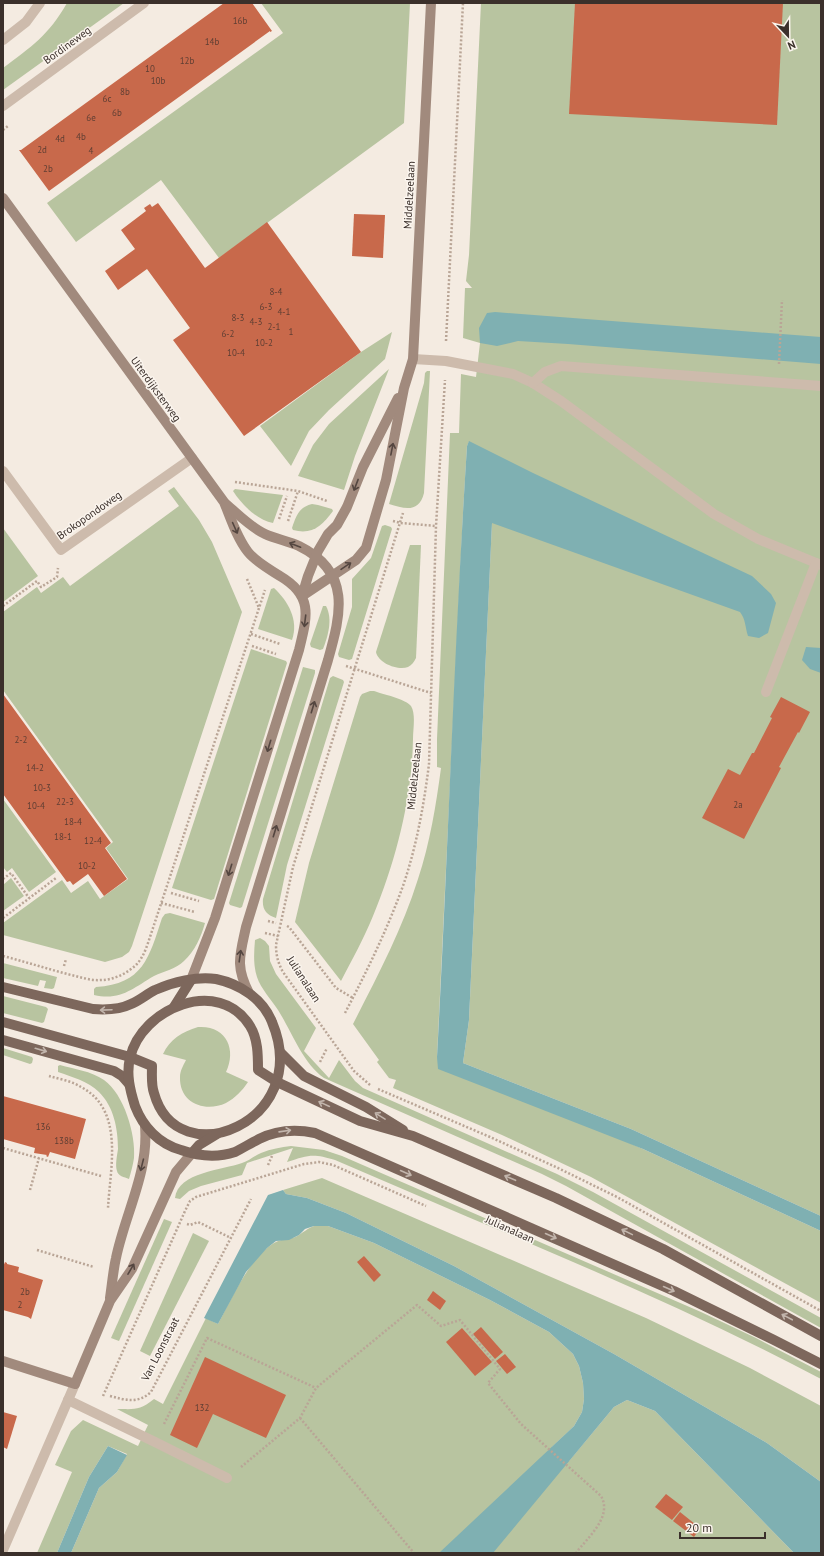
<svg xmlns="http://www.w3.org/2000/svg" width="824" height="1556" font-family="'PT Sans',sans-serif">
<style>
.green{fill:#b8c4a0}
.water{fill:#7fb0b2}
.building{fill:#c8694b}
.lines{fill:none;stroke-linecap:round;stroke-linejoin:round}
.path{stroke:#b9a596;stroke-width:2.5;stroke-dasharray:2 2;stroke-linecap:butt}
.lane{stroke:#cdbbac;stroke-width:10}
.street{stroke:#cdbbac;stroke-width:10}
.secondary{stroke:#a18a7d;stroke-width:10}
.primary{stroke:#7d675c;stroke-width:10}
.oneway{stroke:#544640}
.oneway2{stroke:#c2b5ac}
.labels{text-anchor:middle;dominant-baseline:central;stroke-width:3;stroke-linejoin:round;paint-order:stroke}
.number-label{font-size:9px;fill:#5e3e33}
.street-label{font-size:11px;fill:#3b302b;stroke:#fbf5ee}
</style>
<rect width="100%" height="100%" fill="#f4ebe1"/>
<g class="green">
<path d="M67,3H124L3,90V68C31,47 49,35 67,3Z"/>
<path d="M261,3H410L404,123L219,258L161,180L76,242L47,203L283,33Z"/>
<path d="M481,3H821V1216L631,1129L463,1063L469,1020L492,522L469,442L467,446L463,513L437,1057L643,1149L821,1231V1303L591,1177L502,1135L393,1088L396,1080L389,1078L377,1062L379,1060L353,1024C377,977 402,930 418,879C430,843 436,805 441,768L437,767V739L450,433H459L461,374L476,377L480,343L463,338L465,288H472L466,281L469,255Z"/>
<path d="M392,332L385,359L329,410L309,431L291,466L260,426L361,352Z"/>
<path d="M389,369L355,456L344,490L298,476L313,445L329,424Z"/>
<path d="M427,371H430L424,493C419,513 405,509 389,504L424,383L425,373Z"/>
<path d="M174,487L199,520L212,542L242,612L132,946L129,952L122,957L105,962L3,935V923L62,880L71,893L88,881L100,899L128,879L106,848L113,842L3,690V612L37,587L41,593L63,577L70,586L179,506L168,491Z"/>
<path d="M235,489L283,495L273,523C257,520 242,505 233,491Z"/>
<path d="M312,504L318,505L332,509L333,511C322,526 312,535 293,530L292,528C296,516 299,507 312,504Z"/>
<path d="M385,525L391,527L392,529L352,659L349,660L339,657L338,654L352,607V579L371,558L382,526Z"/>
<path d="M3,528L38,576L3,602Z"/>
<path d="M410,545H421L416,658C414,662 412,665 408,667C398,671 378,663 376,652Z"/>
<path d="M274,588C288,601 299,620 292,640L258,629L271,589Z"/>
<path d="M323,606H326C333,619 328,636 323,649L320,650L311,647L310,644Z"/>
<path d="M251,649L286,661L287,663L214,899L211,900L172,888Z"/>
<path d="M303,667L315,670V673L242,907L240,908L230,905L229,903Z"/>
<path d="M333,676L343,680L344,682L287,865L276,918C266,915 262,909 263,899L330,678Z"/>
<path d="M370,691H374C382,694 406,699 411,706C416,714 413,729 413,739C412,798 396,861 373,916C364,938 352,960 341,981L295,922L309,863L360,697L362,694Z"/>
<path d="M3,799L56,872L29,892L12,868L7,872L3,867Z"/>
<path d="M11,878L24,896L3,911V885Z"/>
<path d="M170,913L205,923C201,937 195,951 184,961C176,969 164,971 154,976C133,988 121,1001 94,995V989L96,987C143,984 149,958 162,918L165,914Z"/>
<path d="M260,938L265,941L269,946L270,961L276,974L316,1028L304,1051L329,1078L339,1060L355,1081L363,1088L557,1174L593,1192L821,1318V1328L566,1186L542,1174L324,1078C302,1062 292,1032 278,1010C271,999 261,989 257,977C253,965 254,952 255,940Z"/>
<path d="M3,963L57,977L54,988L52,989L44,988L46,981L40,980L38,986L3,978Z"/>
<path d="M3,996L46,1007L48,1009L44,1022L42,1023L3,1013Z"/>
<path d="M198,1027C226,1025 237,1049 226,1072L248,1082C242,1091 235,1098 226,1103C205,1113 179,1103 180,1077C180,1071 183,1066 186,1060L163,1054C170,1039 182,1032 198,1027Z"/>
<path d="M3,1048L32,1057L33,1059L32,1063L30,1064L3,1055Z"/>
<path d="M60,1065C74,1069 91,1071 104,1080C124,1094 136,1135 134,1158C133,1165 131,1172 129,1179C124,1177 118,1176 117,1171C115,1165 117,1156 118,1149C118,1129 114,1107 99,1092C88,1081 72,1077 58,1072V1066Z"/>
<path d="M291,1146L324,1150L342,1156L701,1312L756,1338L821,1372V1379C664,1296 498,1231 335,1160C313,1153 308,1155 287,1162L293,1148L247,1163L242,1175L201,1186L189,1191L180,1199L175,1198C178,1172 223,1170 242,1163C249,1161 254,1156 261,1153C271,1149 281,1147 291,1146Z"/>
<path d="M322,1178L646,1318L750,1368L821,1406V1482L767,1443L614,1354L454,1266L346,1213L307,1198L286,1194L283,1190Z"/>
<path d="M164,1219L172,1222L119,1341L111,1338Z"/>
<path d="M314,1226H328L374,1243L490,1300L549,1332L573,1354L579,1366L583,1383L584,1399L582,1412L574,1426L552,1447L569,1461L614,1407L627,1400L655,1411L794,1553H71L99,1488L117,1472L127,1454L108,1446L89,1477L57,1553H37L72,1472L55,1465L71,1431L83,1420L138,1446L148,1425L117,1409C134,1409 139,1411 154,1399L163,1404L206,1318L218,1324C231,1300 251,1254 276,1242C283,1238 292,1240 299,1235C305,1231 307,1229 314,1226Z"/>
<path d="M193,1233L209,1241L150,1356L140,1351Z"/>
</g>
<g class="water">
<path d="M495,312L821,337V364L568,344L518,341L497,346L480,343L479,328L487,313Z"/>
<path d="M469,441L533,473L752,576L771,594L776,603L768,633L759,638L748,636C745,627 746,620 740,612L492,523L469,1020L463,1063L631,1129L821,1216V1231L643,1149L438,1069L437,1057C448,853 454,649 467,446Z"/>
<path d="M806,647L821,648V673L810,669L802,660Z"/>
<path d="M283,1190L286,1194L307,1198L346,1213L454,1266L614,1354L767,1443L821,1482V1553H794L655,1411L627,1400L614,1407L493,1553H439L574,1426L582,1412L584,1399L583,1383L579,1366L573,1354L549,1332L490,1300L374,1243L328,1226H314L305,1229L299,1235L289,1240L276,1241L267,1248L246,1272L218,1324L204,1318L268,1195Z"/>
<path d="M108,1446L127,1455L117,1472L99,1488L71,1553H57L89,1477Z"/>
</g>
<g class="building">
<path d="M224,3H252L272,31L270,32V31L49,191L19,150H21Z"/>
<path d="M575,3H783L777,125L569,114Z"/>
<path d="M158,203L205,268L267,222L361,352L244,436L173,340L190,328L147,269L118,290L105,271L135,249L121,230L146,211L144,208L150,204L152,207Z"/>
<path d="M354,214L385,215L383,258L352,256Z"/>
<path d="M3,694L111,843L105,848L127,879L104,896L88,874L73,885L70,881L67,882L3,794Z"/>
<path d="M781,697L810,712L800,731L799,733L798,732L779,767L781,768L744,839L702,818L728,769L740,775L752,753H754L772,718L770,717Z"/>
<path d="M3,1096L86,1119L75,1159L50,1152L48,1157L46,1156L47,1155L34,1153L35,1148L3,1139Z"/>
<path d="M364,1256L381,1275L374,1282L357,1262Z"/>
<path d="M5,1262L7,1263V1264L19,1267L18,1272L43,1280L31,1319L28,1317L3,1310V1267Z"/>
<path d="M433,1291L446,1301L440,1310L427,1300Z"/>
<path d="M481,1327L503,1352L495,1359L473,1334Z"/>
<path d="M462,1328L492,1362L475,1376L446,1342Z"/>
<path d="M505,1354L516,1367L507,1374L496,1361Z"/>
<path d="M205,1357L286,1395L266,1438L213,1414L197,1448L170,1435Z"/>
<path d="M3,1412L17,1416L7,1449L3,1447Z"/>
<path d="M666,1494L683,1507L672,1520L655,1507Z"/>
<path d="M680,1512L700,1528L694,1537L673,1521Z"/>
</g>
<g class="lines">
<g class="path">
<path d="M3,130L8,126"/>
<path d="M446,341L463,3"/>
<path d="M779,364L782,300"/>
<path d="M235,482L298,491L327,501"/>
<path d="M279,519L287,496"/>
<path d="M288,521L298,491"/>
<path d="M393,521L401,523L436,526"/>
<path d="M247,579L259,608"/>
<path d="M3,606L37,581L41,587L57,577L58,568"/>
<path d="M251,634L280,644"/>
<path d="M252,646L276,654"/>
<path d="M346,666L431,693"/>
<path d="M3,879L11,873L29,898"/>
<path d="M171,893L199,901"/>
<path d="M161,903L195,912"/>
<path d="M3,918L56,878"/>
<path d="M268,921L276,923"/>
<path d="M287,926L289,927L336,988L353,998"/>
<path d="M265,933L278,936"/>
<path d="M3,956C26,962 48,969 71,975C81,977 91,981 101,980C114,980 128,973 137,964C144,956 147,946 150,937L265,590"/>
<path d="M64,966L66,959"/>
<path d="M345,1013C367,971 388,928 404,883C417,844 424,804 429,764L436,526L445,380"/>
<path d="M320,1062L327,1048"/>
<path d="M49,1076C59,1079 72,1081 81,1087C125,1110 110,1168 108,1208"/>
<path d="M370,1085L354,1071L283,972C278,963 276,955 276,945L293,867L403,513"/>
<path d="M378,1089L490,1137L558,1168L617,1197L821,1311"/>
<path d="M3,1148L101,1176"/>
<path d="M268,1165L272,1156"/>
<path d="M30,1190L39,1158"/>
<path d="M187,1224L190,1225L198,1222L231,1238"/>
<path d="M37,1250L94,1267"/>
<path d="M103,1396L185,1211L190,1201L196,1197L304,1164L319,1162L333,1165L426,1206"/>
<path d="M110,1396C125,1400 138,1404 151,1392L251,1199"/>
<path d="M300,1418L414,1553"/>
<path d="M164,1424L207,1338L316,1388"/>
<path d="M241,1467L300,1418L316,1388L417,1305L441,1326L460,1320L500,1369L488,1383L521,1424L601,1496C613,1517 587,1538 576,1553"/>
</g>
<g class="lane">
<path d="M413,359L446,361L513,374L533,383L561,401L714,514L758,539L821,565"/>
<path d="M533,383L545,372L561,366L821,386"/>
<path d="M3,471L61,550L192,458"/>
<path d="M766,692L816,563"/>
<path d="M68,1400L155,1442L227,1478"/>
</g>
<g class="street">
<path d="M3,40L26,22L40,3"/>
<path d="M3,106L144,3"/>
<path d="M3,1550L75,1384"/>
</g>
<g class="secondary">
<path d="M3,198L224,502C231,519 237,538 248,552C256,562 269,569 280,576C314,596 307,617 299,650L215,918L191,980"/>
<path d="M226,504C238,514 250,527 265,534C276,539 288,541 299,546C352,572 341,614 328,660L246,927C240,955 235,966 249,993"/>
<path d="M302,596L356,560L366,548L386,480L404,388L413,359L431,3"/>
<path d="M302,596L308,576L318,551L328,534L337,525L347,507L363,467L398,398"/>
<path d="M110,1298C112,1285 113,1271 116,1258C125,1214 149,1172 145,1126"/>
<path d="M3,1361L75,1384L110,1301L132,1269L176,1172L192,1153"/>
</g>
<g class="primary">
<path d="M3,987L93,1009C106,1010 119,1010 131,1004C139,1001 147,994 155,990C173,982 197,976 216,979C240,984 263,999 272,1022C314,1122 177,1177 154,1093C151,1085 152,1075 152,1066L130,1057L3,1022"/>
<path d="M174,1007L191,980"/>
<path d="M3,1040L114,1071L122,1076L129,1084"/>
<path d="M280,1052L304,1076L366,1107L403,1130"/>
<path d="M192,1153L199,1145L217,1134"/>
<path d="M821,1336L663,1249L556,1198L413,1136L360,1121L277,1082L258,1070C258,1055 258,1039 250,1026C219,976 141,1008 130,1058C126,1074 130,1090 135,1106C143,1127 159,1144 181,1150C198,1156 217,1158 235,1152C243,1148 251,1143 259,1139C277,1130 296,1129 315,1133L674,1291L774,1340L821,1364"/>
</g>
</g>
<defs><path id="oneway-shaft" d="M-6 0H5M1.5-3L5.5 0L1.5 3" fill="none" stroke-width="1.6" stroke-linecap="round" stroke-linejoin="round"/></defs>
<g class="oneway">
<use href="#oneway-shaft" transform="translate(392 449) rotate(-79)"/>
<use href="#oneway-shaft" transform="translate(356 485) rotate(111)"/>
<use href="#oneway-shaft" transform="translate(235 528) rotate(66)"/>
<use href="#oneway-shaft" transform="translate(295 545) rotate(-159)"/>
<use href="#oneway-shaft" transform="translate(346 566) rotate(-34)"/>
<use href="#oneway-shaft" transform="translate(305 621) rotate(97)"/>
<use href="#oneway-shaft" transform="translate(313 707) rotate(-73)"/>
<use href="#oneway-shaft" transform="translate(269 746) rotate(107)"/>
<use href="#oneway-shaft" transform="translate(275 831) rotate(-73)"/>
<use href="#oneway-shaft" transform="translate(230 870) rotate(107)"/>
<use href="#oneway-shaft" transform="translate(240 956) rotate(-82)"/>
<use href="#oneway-shaft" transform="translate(142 1165) rotate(104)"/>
<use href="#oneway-shaft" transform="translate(131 1269) rotate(-60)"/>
</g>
<g class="oneway2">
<use href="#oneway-shaft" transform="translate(106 1010) rotate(178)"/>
<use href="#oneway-shaft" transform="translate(41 1050) rotate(16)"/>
<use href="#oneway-shaft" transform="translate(324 1104) rotate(-155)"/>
<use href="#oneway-shaft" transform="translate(380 1116) rotate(-148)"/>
<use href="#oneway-shaft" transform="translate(285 1131) rotate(-8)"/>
<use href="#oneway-shaft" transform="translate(406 1173) rotate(24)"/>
<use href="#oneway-shaft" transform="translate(510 1178) rotate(-157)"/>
<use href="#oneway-shaft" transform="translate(627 1232) rotate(-154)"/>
<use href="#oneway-shaft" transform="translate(551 1236) rotate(24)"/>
<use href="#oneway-shaft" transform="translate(669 1289) rotate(24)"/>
<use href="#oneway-shaft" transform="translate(787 1317) rotate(-152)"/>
</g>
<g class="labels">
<g class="number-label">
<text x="240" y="20">16b</text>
<text x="212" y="41">14b</text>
<text x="187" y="60">12b</text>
<text x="150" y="68">10</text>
<text x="158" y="80">10b</text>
<text x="125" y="91">8b</text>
<text x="107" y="98">6c</text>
<text x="117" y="112">6b</text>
<text x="91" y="117">6e</text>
<text x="81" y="136">4b</text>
<text x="60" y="138">4d</text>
<text x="42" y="149">2d</text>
<text x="91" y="150">4</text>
<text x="48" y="168">2b</text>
<text x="276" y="291">8-4</text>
<text x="266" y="306">6-3</text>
<text x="284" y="311">4-1</text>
<text x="238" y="317">8-3</text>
<text x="256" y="321">4-3</text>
<text x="274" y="326">2-1</text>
<text x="291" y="331">1</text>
<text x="228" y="333">6-2</text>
<text x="264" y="342">10-2</text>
<text x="236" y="352">10-4</text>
<text x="21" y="739">2-2</text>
<text x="35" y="767">14-2</text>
<text x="42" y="787">10-3</text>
<text x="65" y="801">22-3</text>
<text x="738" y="804">2a</text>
<text x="36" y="805">10-4</text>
<text x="73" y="821">18-4</text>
<text x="63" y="836">18-1</text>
<text x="93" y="840">12-4</text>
<text x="87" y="865">10-2</text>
<text x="43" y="1126">136</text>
<text x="64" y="1140">138b</text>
<text x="25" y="1291">2b</text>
<text x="20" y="1304">2</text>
<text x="202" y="1407">132</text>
</g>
<g class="street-label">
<text transform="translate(67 45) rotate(-36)">Bordineweg</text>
<text transform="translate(409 195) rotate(-87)">Middelzeelaan</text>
<text transform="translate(156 389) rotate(54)">Uiterdijksterweg</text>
<text transform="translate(89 515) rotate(-35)">Brokopondoweg</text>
<text transform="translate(414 776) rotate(-84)">Middelzeelaan</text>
<text transform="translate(304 979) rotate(57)">Julianalaan</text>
<text transform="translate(510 1229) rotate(24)">Julianalaan</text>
<text transform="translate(160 1349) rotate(-63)">Van Loonstraat</text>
</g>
</g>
<rect width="824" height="1556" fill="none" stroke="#3b302b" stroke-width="8"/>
<g transform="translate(788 36) rotate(158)" stroke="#fbf5ee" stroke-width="3" paint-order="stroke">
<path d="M0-3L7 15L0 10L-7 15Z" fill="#3b302b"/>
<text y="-6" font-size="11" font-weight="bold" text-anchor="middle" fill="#3b302b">N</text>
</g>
<path d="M680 1532v6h85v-6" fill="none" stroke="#3b302b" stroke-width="2"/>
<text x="686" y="1532" font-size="12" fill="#3b302b" stroke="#fbf5ee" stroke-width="3" paint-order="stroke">20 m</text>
</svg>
